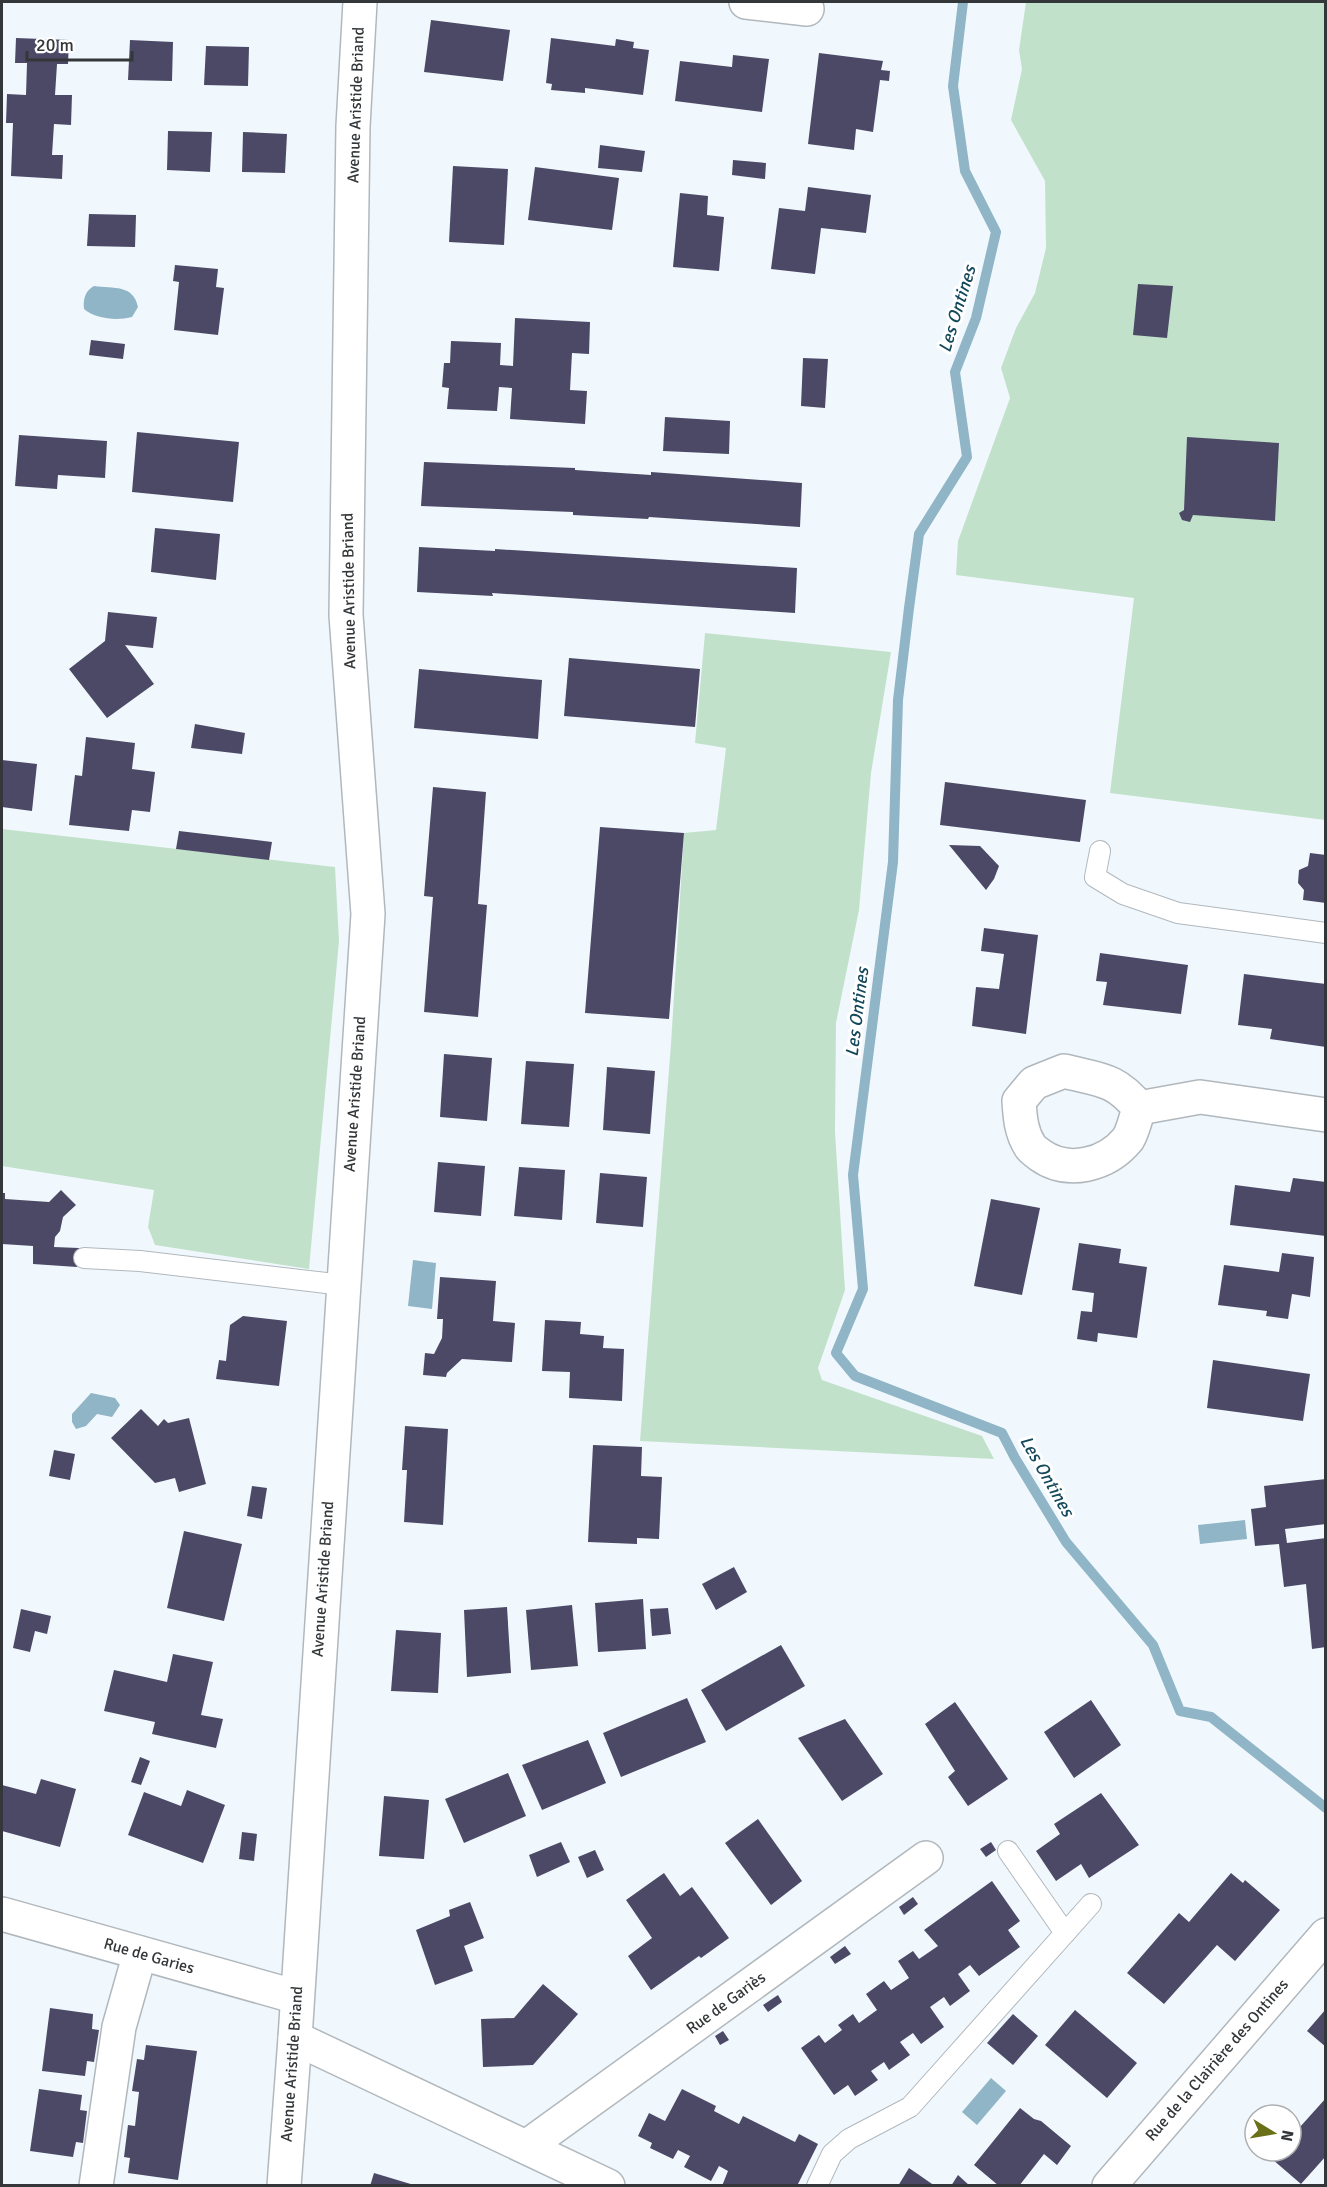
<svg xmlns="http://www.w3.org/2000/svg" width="1327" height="2187" font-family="Signika,sans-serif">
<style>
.green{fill:#c2e1cb}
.water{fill:#8fb5c6}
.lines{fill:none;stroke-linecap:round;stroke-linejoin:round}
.stream{stroke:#8fb5c6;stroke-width:10}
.building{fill:#4c4966}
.service-casing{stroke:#b1b8bd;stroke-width:22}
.minor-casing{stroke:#b1b8bd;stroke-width:36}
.tertiary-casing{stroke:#b1b8bd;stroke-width:36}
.service{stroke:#fff;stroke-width:20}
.minor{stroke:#fff;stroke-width:33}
.tertiary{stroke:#fff;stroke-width:33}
.labels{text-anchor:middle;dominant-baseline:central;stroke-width:6;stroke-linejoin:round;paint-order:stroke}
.street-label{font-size:16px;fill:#343739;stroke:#fff}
.water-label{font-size:18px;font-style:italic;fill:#14485b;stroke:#fff}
</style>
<rect width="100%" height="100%" fill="#f1f8fd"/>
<g class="green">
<path d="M1026,2H1325V820L1110,793L1134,598L956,575L958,541L1010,398L1001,368L1016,328L1035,293L1046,248L1045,181L1011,120L1022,69L1019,50Z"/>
<path d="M705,633L891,652L871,773L859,910L836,1023L835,1132L845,1290L818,1368L822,1380L982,1436L994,1459L640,1441L671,1044L684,833L716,830L726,748L695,743Z"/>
<path d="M2,829L335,867L339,941L309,1269L155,1245L148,1227L154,1190L2,1166Z"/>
</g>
<g class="water">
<path d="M94,286C114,289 133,284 138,307L132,317C117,321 96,319 84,309C83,299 85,291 94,286Z"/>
<path d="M413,1260L436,1263L432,1309L408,1306Z"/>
<path d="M91,1393L115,1398L120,1405L112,1417L97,1414L86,1426L76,1429L72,1422V1414Z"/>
<path d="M1245,1520L1247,1539L1200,1544L1198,1525Z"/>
<path d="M991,2078L1006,2091L977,2125L962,2112Z"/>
</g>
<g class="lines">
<path class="stream" d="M963,2L953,86L965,171L996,232L976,318L955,372L967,457L919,534L909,608L898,700L893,862L853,1175L863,1289L836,1353L855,1376L1002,1433L1015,1458L1066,1542L1153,1645L1180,1711L1211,1717L1326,1808"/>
</g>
<g class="building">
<path d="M431,20L510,30L503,81L424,72Z"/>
<path d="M16,38L69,40L68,64H57L55,95H72L71,125L54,124L52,155H63L62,179L11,176L13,123H6L7,94L26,95L27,63H15Z"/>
<path d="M551,38L615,46L616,39L634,42L633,48L649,50L643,95L585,88V93L551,90L552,84L546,83Z"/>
<path d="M130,40L173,42L172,81L128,80Z"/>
<path d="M206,46L249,47L248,86L204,85Z"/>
<path d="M819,53L883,61L881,70L890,71L889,81L880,80L873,132L856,129L854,150L808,144Z"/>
<path d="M733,55L769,59L762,112L675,101L680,61L732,67Z"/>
<path d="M168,131L212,132L210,172L167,170Z"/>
<path d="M243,132L287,134L285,173L242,172Z"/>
<path d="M600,145L645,151L642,172L598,168Z"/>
<path d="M733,160L766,163L765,179L732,175Z"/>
<path d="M453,166L508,169L504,245L449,242Z"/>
<path d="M535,167L619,178L612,230L528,220Z"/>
<path d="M808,187L871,195L866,233L821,228L815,274L771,269L779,208L805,211Z"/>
<path d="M680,193L708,196L707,215L724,217L719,271L673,267Z"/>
<path d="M89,214L136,215L135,247L87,246Z"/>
<path d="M175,265L218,269L216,287L224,288L218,335L174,330L179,282L173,281Z"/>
<path d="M1138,284L1173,286L1167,338L1133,335Z"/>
<path d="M515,318L590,322L589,354L572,353L570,390L587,391L585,424L510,419L512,388L499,387L497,411L447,409L449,388L442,387L444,363H450L451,341L501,343L500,365L513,366Z"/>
<path d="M91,340L125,344L123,359L89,355Z"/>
<path d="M803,358L828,359L825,408L801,406Z"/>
<path d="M665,417L730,421L729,454L663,451Z"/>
<path d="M137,432L239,442L233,502L132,492Z"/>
<path d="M19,435L107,441L105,478L58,475L57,489L15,486Z"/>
<path d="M1187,437L1279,443L1275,521L1193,515L1190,522L1182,520L1179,513L1184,510Z"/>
<path d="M424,462L575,468V470L651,475V472L802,483L800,527L649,517L648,519L573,515V512L421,506Z"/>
<path d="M155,528L220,534L216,580L151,572Z"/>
<path d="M419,547L495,551V549L797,568L795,613L492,593L493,596L417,592Z"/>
<path d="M108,612L157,617L153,648L125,645L154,684L107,718L69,669L105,641Z"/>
<path d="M569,658L700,669L695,727L564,716Z"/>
<path d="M419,669L542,680L538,739L414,728Z"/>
<path d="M195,724L245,733L242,754L191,748Z"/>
<path d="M86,737L135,743L132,769L155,772L150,812L132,810L129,831L69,825L75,775L82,776Z"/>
<path d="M2,760L37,764L32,811L2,807Z"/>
<path d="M945,782L1086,800L1080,842L940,825Z"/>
<path d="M433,787L486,792L478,904L487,905L478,1017L424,1012L433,897L424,896Z"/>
<path d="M600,827L684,833L669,1019L585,1013Z"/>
<path d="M179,831L272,842L269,860L176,849Z"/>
<path d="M949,845L980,846L999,866L994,879L986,890Z"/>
<path d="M1310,853L1326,855V903L1303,900L1304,890L1298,883L1299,870L1308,866Z"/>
<path d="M984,928L1038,935L1026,1034L972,1026L976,987L999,989L1004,954L981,951Z"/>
<path d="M1100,953L1188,965L1181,1014L1103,1005L1107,982L1096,981Z"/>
<path d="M1244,974L1326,984V1047L1270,1039L1272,1029L1238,1025Z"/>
<path d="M444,1054L492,1058L487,1121L440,1117Z"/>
<path d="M526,1061L574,1064L569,1127L521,1124Z"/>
<path d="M607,1067L655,1071L650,1134L603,1130Z"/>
<path d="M438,1162L485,1166L481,1216L434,1212Z"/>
<path d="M519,1167L565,1170L562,1220L514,1216Z"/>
<path d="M600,1173L647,1177L643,1227L596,1223Z"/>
<path d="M1293,1178L1326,1182V1236L1230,1225L1235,1185L1290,1192Z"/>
<path d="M61,1190L76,1205L63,1217L60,1231L55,1237L54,1247L79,1248L77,1267L33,1264V1246L2,1244V1193H5V1199L49,1202Z"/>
<path d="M991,1199L1040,1208L1022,1295L974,1286Z"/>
<path d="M1079,1243L1121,1249L1119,1263L1147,1267L1137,1338L1098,1333L1097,1342L1077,1339L1081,1311L1092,1312L1094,1293L1072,1290Z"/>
<path d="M1282,1253L1314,1257L1310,1297L1292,1294L1288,1319L1266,1316L1267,1311L1218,1305L1224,1265L1279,1272Z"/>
<path d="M440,1277L496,1281L493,1321L515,1323L512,1362L462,1359L447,1373L446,1377L423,1375L425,1353L434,1354L442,1338L443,1319H437Z"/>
<path d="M243,1316L287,1321L279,1386L216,1379L219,1360L226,1361L230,1325Z"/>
<path d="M545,1320L581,1322L580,1334L604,1336L603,1348L624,1349L622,1401L569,1398L570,1372L542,1371Z"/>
<path d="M1213,1360L1310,1374L1303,1421L1207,1408Z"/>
<path d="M141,1409L158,1426L164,1419L168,1423L189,1418L206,1484L179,1492L175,1478L155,1483L111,1438Z"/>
<path d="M405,1426L448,1429L443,1525L404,1522L407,1470H402Z"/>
<path d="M593,1445L642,1447L641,1476L662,1477L659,1539L637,1538V1544L588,1542Z"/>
<path d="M54,1450L75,1454L70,1480L49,1476Z"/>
<path d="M1326,1479V1524L1285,1529L1287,1543L1326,1538V1647L1312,1649L1306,1584L1284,1587L1279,1544L1255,1546L1251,1509L1266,1507L1264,1486Z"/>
<path d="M252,1486L267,1488L262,1519L247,1516Z"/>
<path d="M184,1531L242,1544L224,1621L167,1608Z"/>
<path d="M734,1567L747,1592L716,1610L702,1584Z"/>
<path d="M643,1599L646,1649L598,1652L595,1603Z"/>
<path d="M572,1605L578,1666L531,1670L526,1610Z"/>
<path d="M507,1607L511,1673L467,1677L464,1610Z"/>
<path d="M668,1608L671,1634L652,1636L650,1609Z"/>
<path d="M21,1609L51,1616L47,1634L35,1631L30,1652L13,1648Z"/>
<path d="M396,1630L441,1633L438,1693L391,1691Z"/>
<path d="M781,1645L805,1686L726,1731L701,1690Z"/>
<path d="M173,1654L213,1662L201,1715L223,1719L216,1748L152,1734L155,1722L104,1711L114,1670L167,1682Z"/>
<path d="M687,1698L706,1742L621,1777L603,1733Z"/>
<path d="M1091,1700L1121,1745L1074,1778L1044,1732Z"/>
<path d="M955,1702L1008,1779L968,1806L948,1777L955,1771L925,1724Z"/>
<path d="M845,1719L883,1774L842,1801L798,1738Z"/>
<path d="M588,1740L606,1783L542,1810L522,1765Z"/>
<path d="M140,1757L150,1761L141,1785L131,1782Z"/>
<path d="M508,1773L526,1816L464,1843L445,1799Z"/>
<path d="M41,1779L76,1789L60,1847L2,1831V1785L36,1794Z"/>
<path d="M187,1790L225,1805L203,1863L128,1835L144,1792L181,1806Z"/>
<path d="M1101,1793L1139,1845L1089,1878L1081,1864L1056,1881L1036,1851L1060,1834L1054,1824Z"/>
<path d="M384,1796L429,1800L424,1859L379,1856Z"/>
<path d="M758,1819L802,1881L771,1905L725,1843Z"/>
<path d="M242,1832L257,1834L254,1861L239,1859Z"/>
<path d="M561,1842L570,1862L537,1877L529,1855Z"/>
<path d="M991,1842L996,1850L986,1857L980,1849Z"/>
<path d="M595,1850L604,1870L587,1878L578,1857Z"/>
<path d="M664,1873L680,1896L692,1887L729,1938L701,1958L699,1956L651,1990L628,1956L652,1938L626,1900Z"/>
<path d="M1231,1873L1243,1883L1245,1880L1280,1910L1235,1961L1217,1945L1164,2004L1127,1973L1179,1913L1189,1922Z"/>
<path d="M992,1881L1020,1921L1008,1930L1020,1947L979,1976L970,1965L958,1974L970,1991L950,2006L944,1997L930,2007L944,2027L921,2044L913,2033L900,2042L910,2055L889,2070L884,2062L871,2071L878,2080L855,2096L848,2085L834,2095L801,2048L819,2035L825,2043L842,2030L838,2025L853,2014L859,2023L877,2010L866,1994L884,1981L891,1990L909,1978L898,1961L913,1951L919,1959L938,1946L924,1930Z"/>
<path d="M913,1897L918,1904L904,1915L899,1907Z"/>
<path d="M470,1902L484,1938L464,1946L473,1971L435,1985L416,1930L450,1916L449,1910Z"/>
<path d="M845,1946L851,1954L835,1964L830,1957Z"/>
<path d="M543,1984L578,2014L533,2065L483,2067L481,2019L514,2018Z"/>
<path d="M778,1995L782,2002L768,2012L763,2005Z"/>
<path d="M50,2008L93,2014L92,2029L99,2030L94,2062L87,2061L85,2076L42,2071Z"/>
<path d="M1326,2009V2047L1307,2031Z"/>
<path d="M1075,2010L1137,2063L1107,2098L1045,2045Z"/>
<path d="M1013,2014L1038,2036L1013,2065L987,2043Z"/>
<path d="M723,2031L729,2040L720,2045L715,2036Z"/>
<path d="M146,2045L197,2051L178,2180L128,2173L130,2158L124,2157L128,2125L135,2126L139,2092L132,2091L137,2059L144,2060Z"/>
<path d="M39,2089L82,2095L80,2110L87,2111L83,2143L76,2142L73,2157L30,2151Z"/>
<path d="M682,2089L716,2106L714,2111L739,2124L743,2116L795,2142L799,2134L818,2144L797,2186H722L728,2171L719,2166L711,2181L684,2167L690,2156L678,2150L673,2159L650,2148L652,2143L638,2136L649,2113L665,2121Z"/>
<path d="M1326,2098V2156L1301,2184L1272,2159L1279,2151H1291V2137Z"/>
<path d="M1020,2108L1034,2119L1041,2121L1071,2146L1057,2165L1044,2154L1019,2186H999L974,2165Z"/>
<path d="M909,2168L935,2186H898Z"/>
<path d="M374,2173L414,2185V2186H370Z"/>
<path d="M958,2175L970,2186H951Z"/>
</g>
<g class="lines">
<g class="service-casing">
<g id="service">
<path d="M1100,851L1095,877L1123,894L1178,913L1326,933"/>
<path d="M84,1258L140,1261L343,1285"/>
<path d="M1008,1851L1065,1933"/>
<path d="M817,2186L832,2154L849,2139L910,2107L1091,1904"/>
</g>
</g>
<g class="minor-casing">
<g id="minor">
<path d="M746,2L807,9"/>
<path d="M1064,1071C1099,1080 1115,1078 1139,1108C1136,1117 1133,1131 1128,1139C1107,1165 1068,1175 1040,1155C1037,1152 1032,1150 1030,1146C1021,1132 1020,1117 1019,1101L1034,1083Z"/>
<path d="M1139,1108L1200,1097L1326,1115"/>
<path d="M2,1914L297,1997"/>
<path d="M295,2038L608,2186"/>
<path d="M526,2147L926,1858"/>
<path d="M96,2186L119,2027L140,1953"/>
<path d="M1109,2186L1326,1935"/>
</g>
</g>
<g class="tertiary-casing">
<path id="tertiary" d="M284,2186L295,2038L368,914L346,615L353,126L360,2"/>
</g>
<use href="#service" class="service"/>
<use href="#minor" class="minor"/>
<use href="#tertiary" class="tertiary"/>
</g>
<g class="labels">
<g class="street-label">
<text transform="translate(356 105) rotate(-88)">Avenue Aristide Briand</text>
<text transform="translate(349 591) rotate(-91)">Avenue Aristide Briand</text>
<text transform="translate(355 1094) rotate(-86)">Avenue Aristide Briand</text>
<text transform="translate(323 1579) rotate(-86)">Avenue Aristide Briand</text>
<text transform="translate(149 1956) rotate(16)">Rue de Garies</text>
<text transform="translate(726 2003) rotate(-36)">Rue de Gariès</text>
<text transform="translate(1217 2060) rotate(-49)">Rue de la Clairière des Ontines</text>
<text transform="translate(292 2064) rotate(-86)">Avenue Aristide Briand</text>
</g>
<g class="water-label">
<text transform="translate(957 309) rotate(-73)">Les Ontines</text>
<text transform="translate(857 1012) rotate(-83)">Les Ontines</text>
<text transform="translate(1047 1476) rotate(60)">Les Ontines</text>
</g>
</g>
<rect width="1327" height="2187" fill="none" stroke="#343739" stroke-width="6"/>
<g transform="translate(1273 2133) rotate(101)"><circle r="28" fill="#ffffff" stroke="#aeafb0" stroke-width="1.5"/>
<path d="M0-4.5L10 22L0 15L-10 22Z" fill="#697018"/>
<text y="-9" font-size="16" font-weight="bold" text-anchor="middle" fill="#343739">N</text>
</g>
<path d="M27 51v9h105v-9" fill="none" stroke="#343739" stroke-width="3"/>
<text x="36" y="51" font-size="18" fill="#343739" stroke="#ffffff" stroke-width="4.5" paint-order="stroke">20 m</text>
</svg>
